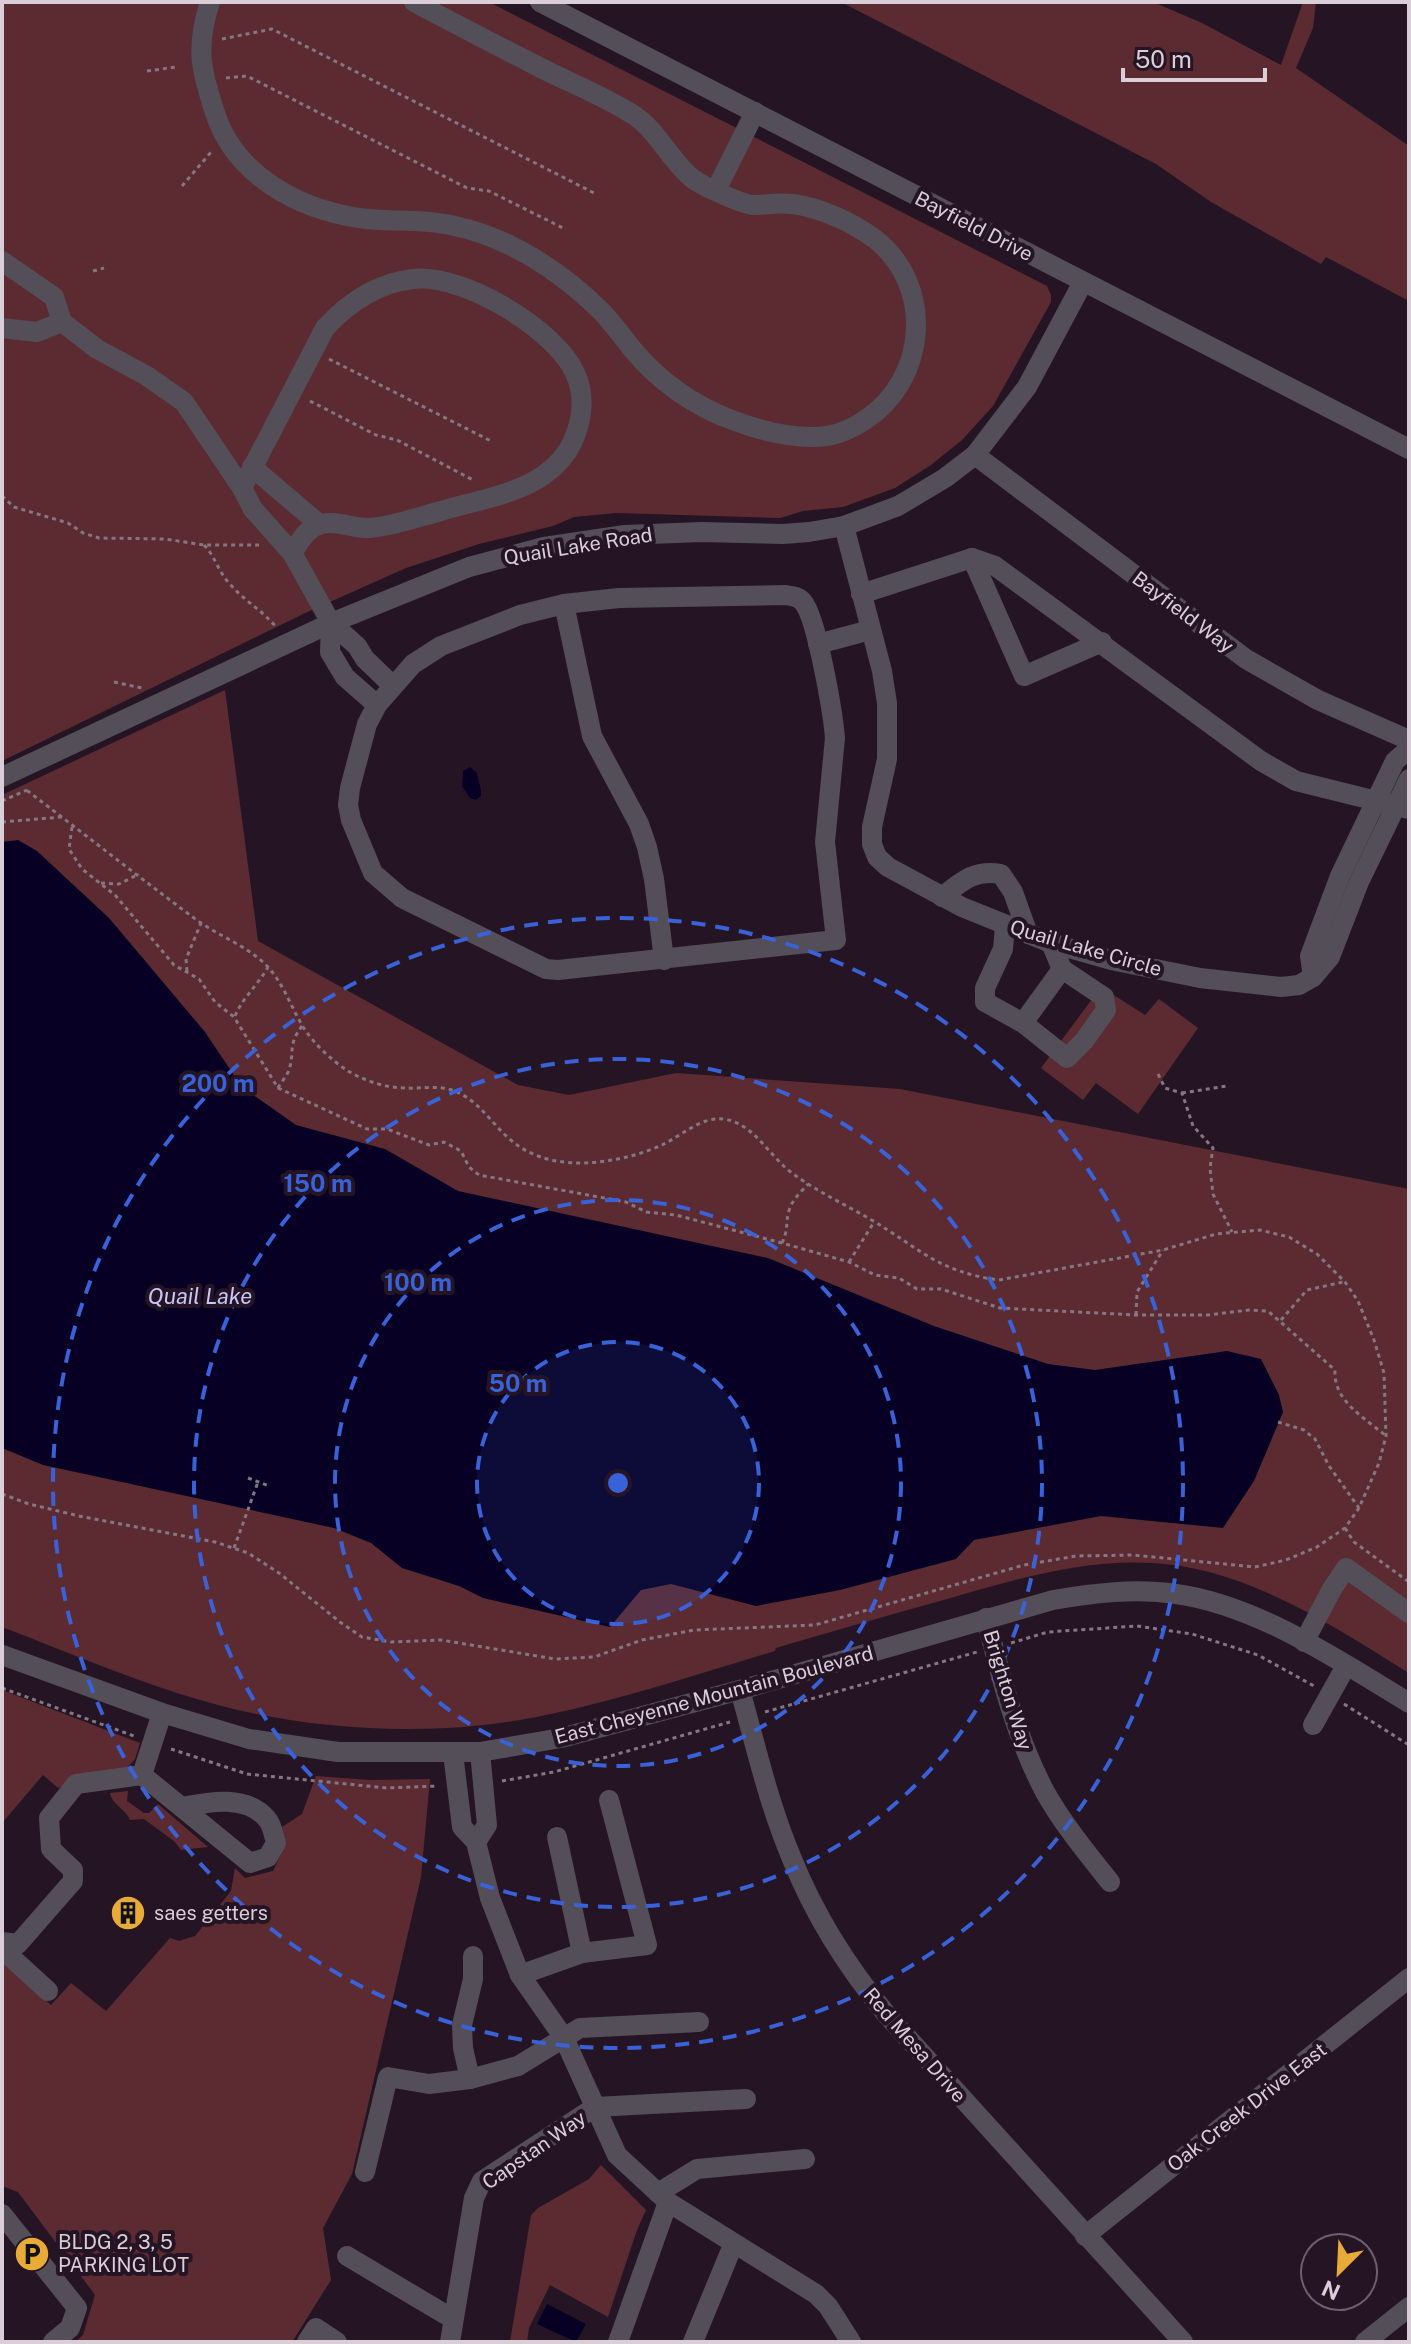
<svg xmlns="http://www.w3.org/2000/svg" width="1411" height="2344" font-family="'Public Sans',sans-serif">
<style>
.green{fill:#5c2b31}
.water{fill:#070024}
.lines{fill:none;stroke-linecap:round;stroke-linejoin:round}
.path{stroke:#847682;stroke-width:3;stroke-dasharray:4 4;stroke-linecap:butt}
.minor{stroke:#534e58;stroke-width:20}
.ring{fill:none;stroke:#3961d8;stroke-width:4;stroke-dasharray:14 10}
.labels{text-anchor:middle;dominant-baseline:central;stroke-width:8;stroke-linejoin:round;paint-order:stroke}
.street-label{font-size:20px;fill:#daced8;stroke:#251524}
.poi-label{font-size:20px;fill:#daced8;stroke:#251524;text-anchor:start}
.water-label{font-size:22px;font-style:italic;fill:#c9c7fa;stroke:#251524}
.centre{fill:#3961d8;stroke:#251524;stroke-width:4}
.ring-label{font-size:24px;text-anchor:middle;font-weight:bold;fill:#3961d8;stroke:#251524;stroke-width:8;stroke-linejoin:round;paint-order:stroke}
</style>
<rect width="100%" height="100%" fill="#251524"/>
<g class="green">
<path d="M2,2H489L1047,286L1051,295V302L993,406L962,440L931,465L895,488L843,507L803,511L780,518L616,513L574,517L553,526L479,544L406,568L303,614L2,761Z"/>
<path d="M841,2H1153L1202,23L1281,65L1303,2H1316L1313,28L1296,68L1409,146V301L1326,257L1321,264L1211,202L1156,164Z"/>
<path d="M225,690L258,941L518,1085L569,1095L676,1073L900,1089L1409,1189V1673C1346,1634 1281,1591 1209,1572C1117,1547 1027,1576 940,1601C885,1616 830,1632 776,1648L775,1651C693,1675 610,1704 525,1719C429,1737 312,1730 218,1705C145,1686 73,1654 2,1627V795Z"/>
<path d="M1101,987L1145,1015L1159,999L1198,1028L1138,1114L1096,1083L1083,1100L1041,1068Z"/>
<path d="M2,1690L140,1743L135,1759L123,1772L77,1780L58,1788L43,1775L2,1823Z"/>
<path d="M316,1776L369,1780L430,1779L421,1877L352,2174L323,2228L331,2280L292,2342H75L83,2335L95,2295L18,2192L2,2186V1962L51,2005L71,1983L106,2011L170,1938L179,1941L195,1936L231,1891L235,1868L245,1878L273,1871L286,1844L282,1827L302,1814Z"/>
<path d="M128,1791L127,1801L144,1813H149L158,1804L208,1847L181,1850L175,1842L144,1819L130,1820C126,1809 113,1806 110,1793Z"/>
<path d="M601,2165L646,2210L637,2230L608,2317L550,2285L529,2328L527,2342H510L531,2215L538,2208L589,2179Z"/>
</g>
<g class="water">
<path d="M470,767L477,773C478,781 482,789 481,796L476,800L470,798L462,786L463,771Z"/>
<path d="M18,840L37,851L109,918L205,1032L242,1087L296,1125L385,1149L458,1191L768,1258L934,1326L1048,1364L1095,1370L1227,1351L1261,1359L1279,1395L1283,1412L1254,1481L1223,1528L1101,1516L974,1540L956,1559L840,1590L756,1606L671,1584L641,1590L610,1627L483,1598L459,1586L402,1568L371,1543L334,1528L43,1465L2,1448V842Z"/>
<path d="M547,2304L586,2324L576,2342L537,2324Z"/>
</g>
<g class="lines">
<g class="path">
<path d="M222,39L272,29L596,194"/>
<path d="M147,71L177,67"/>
<path d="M226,78L247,76L467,188L489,191L565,229"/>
<path d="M182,186L212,151"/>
<path d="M93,271L104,268"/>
<path d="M329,359L493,442"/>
<path d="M310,401L376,435L397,440L473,480"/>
<path d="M2,496L14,507L68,523L83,533L99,538L165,539L204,545H259"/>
<path d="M204,545C215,556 218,571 229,583C243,600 262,610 277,628"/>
<path d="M114,682L142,688"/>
<path d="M2,801L27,790"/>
<path d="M2,822L62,817"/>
<path d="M72,827L69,849L82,869L115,895L174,965L199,979L215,1002L234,1017L278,1088L367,1129H387L429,1145L444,1142L461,1151L469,1167L479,1175L626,1202L646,1212L676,1215L782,1243L849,1262L875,1275L899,1278L917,1289H941L1000,1308L1136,1315H1208L1249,1310L1268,1311L1335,1370C1333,1401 1365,1418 1386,1436"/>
<path d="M101,883L119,884L139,874"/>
<path d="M187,971L186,959L201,923"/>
<path d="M235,1016C243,997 258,985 268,967"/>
<path d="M1158,1074L1165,1088L1182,1093L1193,1126L1213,1148L1210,1168L1213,1194L1232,1232"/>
<path d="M278,1088C281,1082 287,1076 289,1070C295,1052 287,1046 302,1026"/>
<path d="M1182,1093L1227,1086"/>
<path d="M782,1243C789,1228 785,1224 789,1211C791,1201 801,1192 808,1184"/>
<path d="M849,1262L874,1222"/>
<path d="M1136,1315L1137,1292L1163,1250"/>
<path d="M1281,1320L1307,1290L1343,1282"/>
<path d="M1278,1422L1304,1430L1315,1439L1329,1466L1359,1508"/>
<path d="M248,1478L269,1486"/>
<path d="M2,1494L29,1504L79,1516L215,1542L248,1553L279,1573L340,1622L362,1637L391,1642L441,1640L555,1659L594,1657L642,1640L694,1630L815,1625L1024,1565L1076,1556L1133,1555L1255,1567L1286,1560L1317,1547L1345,1528L1359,1508L1379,1463L1386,1436L1384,1373L1374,1340L1358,1301L1345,1282L1317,1254L1289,1237L1260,1230L1216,1234L1163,1250L999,1280C938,1272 919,1248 870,1219C844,1204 816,1191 792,1173C773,1159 760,1135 739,1124C709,1108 687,1133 662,1145C627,1161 574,1170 538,1156C499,1142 489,1107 459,1093C442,1084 423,1089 406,1088C386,1088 365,1081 348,1071C331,1060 312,1042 302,1025C290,1005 284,985 268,967C249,947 221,937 198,921C140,878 83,833 25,789"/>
<path d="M1345,1528L1354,1542L1409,1582"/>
<path d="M234,1548L258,1482"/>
<path d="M1011,1643L1048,1632L1137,1626L1192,1634L1258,1655L1314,1686"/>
<path d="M2,1688L134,1736"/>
<path d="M1344,1704L1409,1745"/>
<path d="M765,1712L977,1652"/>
<path d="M171,1749L247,1774L387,1788L438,1786"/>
<path d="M502,1781L554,1772L730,1722"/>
</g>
<g class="minor">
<path d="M210,2C195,49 201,68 215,113C235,175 298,209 359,218C378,221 397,220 416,221C445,222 476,230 503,242C540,259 573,283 602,312C613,324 623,337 633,350C660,382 692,405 732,420C761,431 795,440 827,436C841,434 853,428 865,420C927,380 935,286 875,239C852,222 821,208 793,204C779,202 766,205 753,205C741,204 703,186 693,179C670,161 657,129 632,114C602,95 568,82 537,66C496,45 455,24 414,2"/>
<path d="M540,2L1409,449"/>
<path d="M716,190L755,112"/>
<path d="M2,261L54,297L62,322L97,349L147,376L184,402L242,488L253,509L292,553L331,623L357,646L365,659L392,685"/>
<path d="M2,328L37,332L62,322"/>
<path d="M975,455L1246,659L1318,700L1409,740"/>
<path d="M252,467L319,524"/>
<path d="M242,488L325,328C349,302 378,283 413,279C463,273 555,329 575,373C586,396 582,422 572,443C566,456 555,467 544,475C515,495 474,501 441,511C418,517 394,526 370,528C353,529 332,518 316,526C305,531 299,543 292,553"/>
<path d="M844,526L882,671L887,703V759L872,827V844L877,857L888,867L962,907L1051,943L1111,960L1200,978L1281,987L1299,985L1313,977L1330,957L1359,882L1409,779"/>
<path d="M972,558L1024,676L1102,642"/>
<path d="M861,594L972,558L995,566L1261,761L1296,781L1409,809"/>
<path d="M785,595C792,596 798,596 803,602C817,618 833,714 835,738L825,842L836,940L558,970L546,969L402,898L373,873L351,820L348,805L350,788L367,724L377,705L413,664L441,646L520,615L564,604L619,598Z"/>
<path d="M564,604L592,736L639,824L647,847L654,879L664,960"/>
<path d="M331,623L330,652L345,677L377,705"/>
<path d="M818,644L870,630"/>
<path d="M2,777L331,623L469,567L544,547L625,535L701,532L783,534L809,532L844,526L898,506L945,478L975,455L1027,387L1083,282"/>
<path d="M942,897C962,881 975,869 1001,874L1013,892L1028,934"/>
<path d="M1005,926L1003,949L985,988V1002L1023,1023L1067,1058L1084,1041L1106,1010L1104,997L1062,969L1051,943"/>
<path d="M1313,977L1310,956L1340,876L1395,761L1409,749"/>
<path d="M1023,1023L1062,969"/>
<path d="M986,1618C1001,1678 1016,1737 1045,1792C1063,1824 1087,1853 1110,1882"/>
<path d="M1304,1642L1332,1589L1346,1568L1409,1613"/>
<path d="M2,1655L162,1713L249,1739L338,1752H480L561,1738L740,1690L1053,1600C1094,1593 1135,1588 1176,1594C1257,1605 1340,1661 1409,1703"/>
<path d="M740,1690C756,1747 769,1805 792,1859C815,1916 848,1968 887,2015L1183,2342"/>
<path d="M1313,1725L1346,1666"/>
<path d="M453,1753L462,1827L476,1842L490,1898L520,1975L564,2038L617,2155L668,2202L816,2294L828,2306L851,2342"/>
<path d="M142,1775L250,1863L268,1857L276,1843C274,1836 272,1824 267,1819C246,1794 208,1802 182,1807"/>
<path d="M557,1837L582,1953"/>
<path d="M476,1842L487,1825L480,1752"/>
<path d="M2,1942L18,1944L73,1881V1870L51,1849L49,1818L76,1784L142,1775L162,1713"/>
<path d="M2,1949L48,1991"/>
<path d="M520,1975L582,1953L647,1945L609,1800"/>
<path d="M470,2079L463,2048L462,2025L473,1979V1956"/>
<path d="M365,2172L388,2077L429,2084L470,2079L518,2066L580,2028L699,2022"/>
<path d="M658,2193L697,2169L805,2159"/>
<path d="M2,2214L77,2308L70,2328L53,2342"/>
<path d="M1085,2236L1409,1978"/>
<path d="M347,2256L453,2319"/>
<path d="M307,2342L316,2328L337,2342"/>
<path d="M450,2342L474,2198L482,2181L595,2107L746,2099"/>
<path d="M618,2342L668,2202"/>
<path d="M693,2342L733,2245"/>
<path d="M1365,2342L1409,2307"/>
</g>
</g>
<circle cx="618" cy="1483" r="141" fill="#3961d8" fill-opacity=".12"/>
<g class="ring">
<circle cx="618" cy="1483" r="141"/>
<circle cx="618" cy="1483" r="283"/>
<circle cx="618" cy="1483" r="424"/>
<circle cx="618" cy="1483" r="565"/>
</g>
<defs>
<g id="building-disc" transform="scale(1.8)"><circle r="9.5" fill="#e8ab37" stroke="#251524"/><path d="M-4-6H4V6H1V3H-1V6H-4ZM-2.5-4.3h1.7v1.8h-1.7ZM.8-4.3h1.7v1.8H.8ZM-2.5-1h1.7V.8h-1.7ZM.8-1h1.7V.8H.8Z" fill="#111"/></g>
<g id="parking-disc" transform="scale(1.8)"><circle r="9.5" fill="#e8ab37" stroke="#251524"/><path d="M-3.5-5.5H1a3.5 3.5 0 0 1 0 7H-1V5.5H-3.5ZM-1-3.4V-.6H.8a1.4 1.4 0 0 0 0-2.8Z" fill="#111"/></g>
</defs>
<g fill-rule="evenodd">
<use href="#building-disc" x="128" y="1913"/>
<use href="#parking-disc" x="32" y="2254"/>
</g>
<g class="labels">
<g class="street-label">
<text transform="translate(974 226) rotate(27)">Bayfield Drive</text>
<text transform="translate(578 546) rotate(-9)">Quail Lake Road</text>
<text transform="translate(1183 612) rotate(37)">Bayfield Way</text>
<text transform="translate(1086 948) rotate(16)">Quail Lake Circle</text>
<text transform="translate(1008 1690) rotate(73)">Brighton Way</text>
<text transform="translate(714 1695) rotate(-15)">East Cheyenne Mountain Boulevard</text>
<text transform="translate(915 2045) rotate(49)">Red Mesa Drive</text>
<text transform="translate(1247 2107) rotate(-38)">Oak Creek Drive East</text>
<text transform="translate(534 2150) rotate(-35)">Capstan Way</text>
</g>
<g class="poi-label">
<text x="154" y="1913">saes getters</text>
<text x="58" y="2242">BLDG 2, 3, 5<tspan x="58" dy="23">PARKING LOT</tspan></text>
</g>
<g class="water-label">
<text x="200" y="1296">Quail Lake</text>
</g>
</g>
<circle cx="618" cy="1483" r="12" class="centre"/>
<g class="ring-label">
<text x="218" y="1092">200 m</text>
<text x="318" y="1192">150 m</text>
<text x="418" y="1291">100 m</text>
<text x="518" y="1392">50 m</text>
</g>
<rect width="1411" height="2344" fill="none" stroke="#daced8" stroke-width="8"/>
<g transform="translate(1339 2272) rotate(204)"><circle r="38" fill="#251524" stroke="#6d5f6c" stroke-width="2"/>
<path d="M0-6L14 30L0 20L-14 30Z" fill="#e8ab37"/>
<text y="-12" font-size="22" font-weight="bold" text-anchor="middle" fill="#daced8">N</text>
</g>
<path d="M1123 68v12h142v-12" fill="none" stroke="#daced8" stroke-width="4"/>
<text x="1135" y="68" font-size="24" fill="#daced8" stroke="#251524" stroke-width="6" paint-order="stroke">50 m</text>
</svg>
